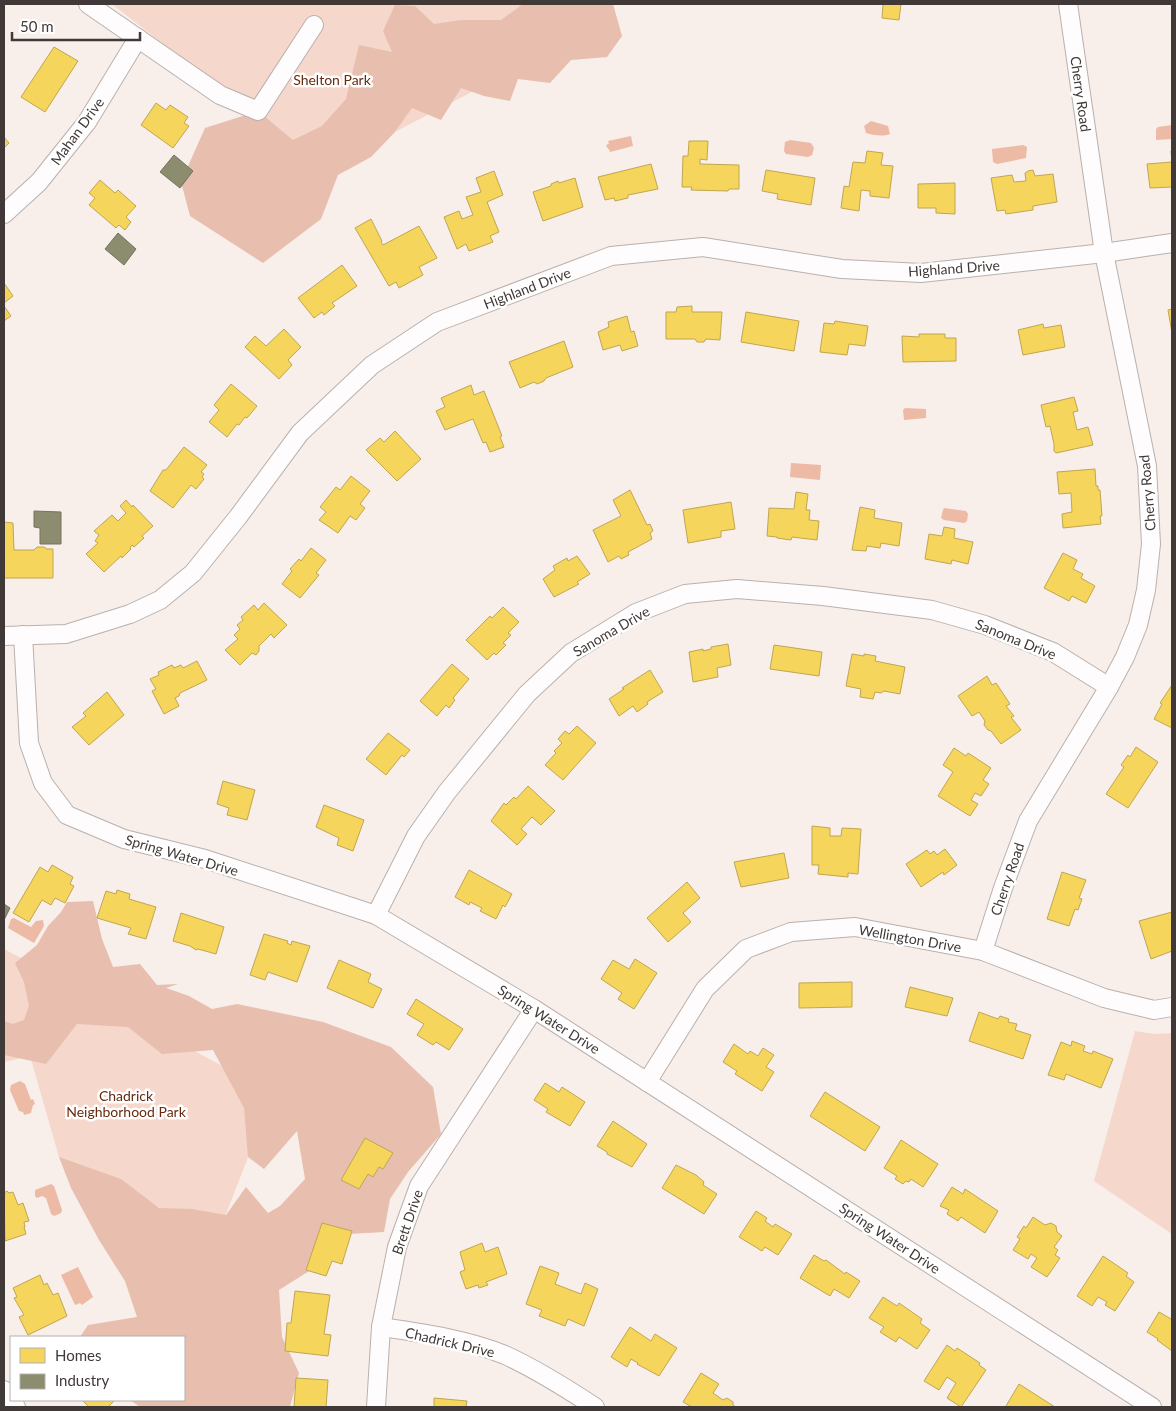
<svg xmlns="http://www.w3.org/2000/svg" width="1176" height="1411" font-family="Lato,sans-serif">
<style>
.green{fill:#f5d7cb}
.forest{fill:#e8beae}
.water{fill:#ecbaa5}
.homes{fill:#f6d55c;stroke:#c0a651}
.industry{fill:#8c8c6e;stroke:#76735e}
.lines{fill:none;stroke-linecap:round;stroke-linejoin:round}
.minor-casing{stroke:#b9b1ae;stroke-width:20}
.minor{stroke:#fefcfc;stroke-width:18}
.labels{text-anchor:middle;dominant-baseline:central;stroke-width:5;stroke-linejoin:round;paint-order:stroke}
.park-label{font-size:14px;fill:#672a0e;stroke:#fff}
.street-label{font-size:14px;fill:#413937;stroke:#fff}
</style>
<rect width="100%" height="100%" fill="#f8eeea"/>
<g class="green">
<path d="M112,4H546L586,33L323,169Z"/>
<path d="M4,949L273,1093L217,1237L59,1157L30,1056L4,1062Z"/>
<path d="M1135,1031L1154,1034L1172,1033V1234L1094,1181Z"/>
</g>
<g class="forest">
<path d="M523,4H613L622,36L607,57L571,60L550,83L518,79L510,101L484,96L461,88L441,120L412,108L394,133L371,157L338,175L321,219L263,263L190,216L181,182L205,128L258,111L293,140L322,126L346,99L359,45L392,52L383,31L395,5L415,6L434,24L461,20H501Z"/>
<path d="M93,901L102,939L113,967L140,964L157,985L178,984L166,988L189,996L212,1009L237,1004L323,1022L391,1047L433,1087L441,1134L408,1172L390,1199L384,1232L332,1235L317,1266L279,1290L282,1337L299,1373L290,1407H140L130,1400H184V1337H80L88,1325L137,1317L125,1281L99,1240L71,1188L59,1157L121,1179L159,1208L192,1209L226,1215L246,1187L268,1213L280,1206L305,1179L297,1131L264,1169L248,1157L244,1108L213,1050L162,1054L128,1027L77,1024L46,1064L4,1055V1021L13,1024L24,1020L29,1006L24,982L15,963L37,945L48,926L61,912L67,902Z"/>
</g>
<g class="water">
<path d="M871,121L888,126L890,134C881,137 874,135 866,133L864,126Z"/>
<path d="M1172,125V139L1156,140V129L1158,127Z"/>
<path d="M631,136L633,146L610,152L609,149H608L606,145L609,144L608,141Z"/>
<path d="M790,140L811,143L814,148L812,155L808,157L786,154L784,151L785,142Z"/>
<path d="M1023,145L1027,147L1026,158L997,164L993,162L992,149Z"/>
<path d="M905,408L926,409V418L904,420L903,410Z"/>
<path d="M791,463L821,465L820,480L790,477Z"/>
<path d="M944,508L966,511L968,514L967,521L964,523L944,520L941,518L943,510Z"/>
<path d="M14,918L31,927L36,921L43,920L44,926L34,943L8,928L11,919Z"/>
<path d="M20,1081L25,1084L31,1100L33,1099L35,1104L33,1105L31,1113L24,1115L23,1112L19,1111L10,1090L11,1085Z"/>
<path d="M51,1184L54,1186L62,1210L61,1213L54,1216L51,1214L46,1198L42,1196L37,1198L35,1196V1190Z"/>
<path d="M78,1267L93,1297L82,1305L80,1303L75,1305L61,1275Z"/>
</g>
<g class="homes">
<path d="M883,4H901L899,20L882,18Z"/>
<path d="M54,47L78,61L45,112L21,97Z"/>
<path d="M156,103L166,110L170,105L188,117L184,123L189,126L173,148L141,125Z"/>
<path d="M4,137L9,143L4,148Z"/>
<path d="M689,141H708L707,160L700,159V164L739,165V189H729L728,191L691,190L692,187H682L683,156H688Z"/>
<path d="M867,151L883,153L881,165L893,166L889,198L870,196V191L861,190L859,211L841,208L844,186L849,187L853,162L865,163Z"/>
<path d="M1171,151H1172V187L1150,188L1147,164L1172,162Z"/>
<path d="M651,164L658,189L628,195V198L615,201L614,198L605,200L598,177Z"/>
<path d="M766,170L815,178L811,205L777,199L778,194L762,191Z"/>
<path d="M1033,170L1035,176L1053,174L1057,202L1033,206V210L1006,214L1005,210L997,211L991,178L1012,175L1014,182L1026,181L1025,173L1028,171Z"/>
<path d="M494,171L503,195L487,202L499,232L490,236L493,242L469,251L466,244L457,249L444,217L459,211L462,219L473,215L466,197L481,192L476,178Z"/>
<path d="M575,178L583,207L543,221L533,192L551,186V184L558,181L559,183Z"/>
<path d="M100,180L115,193L118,190L136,206L126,217L131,222L125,230L119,225L116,228L89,205L95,198L89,193Z"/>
<path d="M955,183V214L936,213V208H918V184Z"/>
<path d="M371,219L382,241L381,242L383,245L419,226L437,258L419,267L423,275L399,288L396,282L389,286L355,228Z"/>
<path d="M342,265L357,286L332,303L335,306L324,315L322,312L314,318L298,298Z"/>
<path d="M4,283L13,296L4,303Z"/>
<path d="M4,306L11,316L4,321Z"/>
<path d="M692,306V312H722L720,340L706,339L704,342H697L695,339H666V312H676L677,307Z"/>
<path d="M1172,309V333L1168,310Z"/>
<path d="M746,312L799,321L794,351L741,342Z"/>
<path d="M627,316L631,332L634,331L638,346L622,351L620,345L603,350L598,332L609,327L608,322Z"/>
<path d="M835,321L868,326L865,346L849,344L847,355L820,352L824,323L834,324Z"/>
<path d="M1043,324L1044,328L1061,325L1065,347L1023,355L1018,330Z"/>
<path d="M284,329L301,347L288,360L292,365L279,379L245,347L255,336L266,346Z"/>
<path d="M919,334H945V338H956V361L903,362L902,336L919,337Z"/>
<path d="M564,341L573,367L546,378L544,381L537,384L534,382L520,388L509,362Z"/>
<path d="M231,384L257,406L247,418L245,417L239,425L237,424L227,437L209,422L219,410L214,405Z"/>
<path d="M471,385L474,395L484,391L502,436L500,437L504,447L490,452L486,442L483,443L473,419L445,430L436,411L445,407L441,398Z"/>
<path d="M1074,397L1078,411L1073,412L1077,430L1088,427L1093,445L1056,453L1054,451V444L1050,426L1046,427L1041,405Z"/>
<path d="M395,431L421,459L397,481L366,450L380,438L384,442Z"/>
<path d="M184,447L207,465L201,472L204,474L202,477L204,479L196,489L191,485L173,508L150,491L163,470H166Z"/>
<path d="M1095,469L1096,486H1098V490H1100L1102,516H1100L1101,524L1063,528L1062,514L1072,512L1071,493L1059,494L1057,472Z"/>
<path d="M351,476L370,491L360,504L365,508L356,520L350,516L338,533L319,520L326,512L320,507L336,487L340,490Z"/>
<path d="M630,490L647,525L650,524L653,531L650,533L652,539L628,552L629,555L621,559L619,556L608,562L593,530L621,516L613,500Z"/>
<path d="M796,492L808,494L806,510H810L809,520L819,521L817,540L792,537L791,540L777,538V537L767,536L769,508L794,509Z"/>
<path d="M126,500L132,507L133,505L153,526L142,536L144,538L134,547L132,545L130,548L131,549L122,558L121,556L104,572L86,554L98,543L95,541L99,535L94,531L112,515L118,521L126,513L120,506Z"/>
<path d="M731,502L735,529L721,531V537L688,543L683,510Z"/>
<path d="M860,507L875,510L874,518L902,523L899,546L881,543L880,548L867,546L866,551L852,550Z"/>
<path d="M4,522L13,523L14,550H34L37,547H44L47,549H53V578H4Z"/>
<path d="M944,527L955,529L954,538L973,542L968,564L952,560L951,564L925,559L929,534L942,536Z"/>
<path d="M311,548L326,560L316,573L319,575L300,598L282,584L292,571L290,569L299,559L301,561Z"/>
<path d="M1063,553L1077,560L1073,569L1083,574L1081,578L1095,586L1086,603L1072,596L1069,601L1044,588Z"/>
<path d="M577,556L590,574L577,582L579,584L554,597L543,579L555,570L553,566L567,558L568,561Z"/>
<path d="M264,603L287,625L274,638L271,634L259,646V651L256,655L252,653L240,665L225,650L238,639L234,635L240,629L237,625L243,620L241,617L254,605L258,610Z"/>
<path d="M503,607L519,622L508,633L511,635L503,643L506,645L496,655L494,653L487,660L466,640L490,616L492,618Z"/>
<path d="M728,644L731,665L717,668L718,677L693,682L689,652L703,649V651L711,649V647Z"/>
<path d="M774,645L822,652L819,676L770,669Z"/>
<path d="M852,654L864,656V654L876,656L875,661L905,667L900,694L884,691L881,693L875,692L873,699L860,697L861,689L846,686Z"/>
<path d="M197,661L207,680L180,693L179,696L175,698L179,706L164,714L152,691L156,689L150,679L159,675L158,672L172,665L174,668L181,665L183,668Z"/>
<path d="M452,664L469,679L453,698L455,700L449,708L446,705L437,716L420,701Z"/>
<path d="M650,670L663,692L647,702L648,704L637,712L633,706L619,716L609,699L624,689L622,688Z"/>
<path d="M987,676L992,685L996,683L1010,704L1006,706L1014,716L1011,717L1021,730L1001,744L991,731L988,730L984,725L985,721L979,712L972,716L958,696Z"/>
<path d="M1172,685V728L1154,719L1162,704L1160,703Z"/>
<path d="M107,692L124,715L89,745L72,727L86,716L83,713Z"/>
<path d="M577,726L596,743L563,780L545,765L556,753L554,751L562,743L558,739L565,731L569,734Z"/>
<path d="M388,733L410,750L404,757L402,755L386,775L366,759Z"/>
<path d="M1136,747L1158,762L1128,808L1106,794L1124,767L1121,765L1128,755L1130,757Z"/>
<path d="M954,748L966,756L968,753L991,768L983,780L989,784L981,796L975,793L971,800L978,804L970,816L938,796L953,772L943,765Z"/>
<path d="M223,781L255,790L247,820L227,815L229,808L217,804Z"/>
<path d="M528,786L555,811L541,825L532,817L521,829L527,834L517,845L491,821L504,803L506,805L514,797L516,799Z"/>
<path d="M324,805L364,820L353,851L337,845L339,838L316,827Z"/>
<path d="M812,826L830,828V836H841L842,828L861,829L858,874L848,873V877L818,874L819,865H812Z"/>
<path d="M945,849L957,865L944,875L943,872L921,887L906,864L927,850L930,854L934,851L937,855Z"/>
<path d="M784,853L789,878L741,887L734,862Z"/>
<path d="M52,865L73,877L70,884L74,886L65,903L55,898L51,905L42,900L29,922L13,913L40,867L48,872Z"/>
<path d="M469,870L512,894L505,907L503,905L496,919L480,911L482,908L470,902L469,905L455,897Z"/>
<path d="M1062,872L1086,880L1079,898L1082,899L1078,910L1075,909L1069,926L1047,919Z"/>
<path d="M687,882L700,898L683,913L691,922L668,942L647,918Z"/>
<path d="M117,890L130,894L129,899L156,907L146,939L128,934L131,928L97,918L106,891L116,894Z"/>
<path d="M1172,912V951L1151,959L1139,921Z"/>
<path d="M181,913L224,927L216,954L198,949L196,950L190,946L173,941Z"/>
<path d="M264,934L288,941L287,943L291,945L292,941L310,946L297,982L268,972L265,980L250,975Z"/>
<path d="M635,959L657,973L634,1009L618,999L622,993L601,979L613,960L629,969Z"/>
<path d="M339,960L371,974L368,982L382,989L373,1008L327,988Z"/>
<path d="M852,982V1007L799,1008V983Z"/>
<path d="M910,987L953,998L947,1016L905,1007Z"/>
<path d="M416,999L463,1029L449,1050L436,1042L433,1045L417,1035L424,1024L407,1014Z"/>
<path d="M979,1012L998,1019L1000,1016L1009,1019L1008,1022L1017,1024L1015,1030L1031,1035L1023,1059L969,1041Z"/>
<path d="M1072,1041L1085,1046L1083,1051L1092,1054L1093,1051L1113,1059L1101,1088L1066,1074L1064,1080L1048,1075L1061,1042L1071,1046Z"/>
<path d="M734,1044L748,1054L750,1051L758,1056L763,1048L774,1055L766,1067L774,1072L762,1091L735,1074L737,1071L723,1062Z"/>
<path d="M545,1083L559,1092L562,1087L585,1102L570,1126L546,1112L548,1109L534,1100Z"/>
<path d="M825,1092L880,1127L865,1151L810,1116Z"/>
<path d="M613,1121L647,1144L632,1167L607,1154V1152L597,1146Z"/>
<path d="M365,1138L393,1153L383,1169L379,1167L373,1177L368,1174L359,1189L341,1180Z"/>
<path d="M901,1140L938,1164L923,1187L911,1179L909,1182L906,1181L903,1184L895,1179L897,1176L884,1168Z"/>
<path d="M676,1165L696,1175L704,1182L703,1185L717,1194L704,1214L662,1188Z"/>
<path d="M952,1187L963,1194L965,1189L998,1211L985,1233L961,1217L958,1221L947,1214L949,1210L940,1206Z"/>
<path d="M7,1191L9,1193L13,1192L18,1205L23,1203L29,1221L24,1222L25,1227H24L26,1234L5,1241L4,1193Z"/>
<path d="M756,1211L767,1218L765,1221L773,1227L775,1224L792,1234L778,1255L765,1247L762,1251L739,1237Z"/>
<path d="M1033,1217L1045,1225L1051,1223L1056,1226L1057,1232L1062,1236L1054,1247L1058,1250L1055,1255L1060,1258L1047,1277L1031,1267L1037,1258L1031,1254L1028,1259L1013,1250L1020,1239L1017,1237L1024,1226L1026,1228Z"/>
<path d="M322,1223L352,1231L342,1264L332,1261L326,1276L306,1270Z"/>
<path d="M482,1243L485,1252L498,1247L507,1274L486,1282L488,1285L479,1288L478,1285L466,1289L460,1272L465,1270L460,1252Z"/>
<path d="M814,1255L824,1261L826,1260L845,1274L846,1272L860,1281L849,1298L834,1289L830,1296L800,1278Z"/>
<path d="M1103,1256L1128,1273L1126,1276L1134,1282L1115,1311L1105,1305L1107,1302L1098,1297L1092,1306L1077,1296Z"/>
<path d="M540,1266L559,1273L555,1284L581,1294L585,1283L598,1289L584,1326L568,1319L565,1326L539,1316L542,1310L526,1304Z"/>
<path d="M40,1275L44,1285L47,1283L53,1295L58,1293L67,1316L28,1335L19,1317L24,1315L14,1298L17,1297L13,1288Z"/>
<path d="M295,1291L330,1295L324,1334L331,1335L328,1356L285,1351L287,1323H291Z"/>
<path d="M883,1297L897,1306L899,1303L922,1319L920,1323L930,1330L917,1349L899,1337L896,1342L880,1332L884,1327L869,1318Z"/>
<path d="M1159,1312L1171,1319L1172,1318V1351L1157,1340L1158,1339L1147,1332Z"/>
<path d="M630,1327L651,1341L655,1334L677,1348L659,1376L637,1364L638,1363L631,1359L627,1367L611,1357Z"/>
<path d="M947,1345L955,1351L957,1348L980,1363L979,1365L986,1370L961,1407L947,1398L956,1383L947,1377L939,1390L924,1381Z"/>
<path d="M701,1373L719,1384L713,1393L723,1400L727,1398L733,1402V1405L736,1407H692L683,1402Z"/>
<path d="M296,1378L328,1380L326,1407H294Z"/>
<path d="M1019,1384L1055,1407H1008L1006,1406Z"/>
<path d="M434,1398L467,1401L466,1407H434Z"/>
<path d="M82,1400H115L108,1407H89Z"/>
</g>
<g class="industry">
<path d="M174,155L193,171L180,188L160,172Z"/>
<path d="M118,233L136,249L124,265L105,249Z"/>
<path d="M34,511L61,512V544H40V528L34,527Z"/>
<path d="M4,904L10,908L4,920Z"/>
</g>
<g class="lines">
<g class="minor-casing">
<g id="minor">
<path d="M88,4L220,95L258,111L314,25"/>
<path d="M4,214L39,182L87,122L138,38"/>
<path d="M23,635L29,743L43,783L67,815L124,839L205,859L376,915L534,1009L1152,1407"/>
<path d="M4,636L66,634L130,614L160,600L193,573L238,517L300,433L372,365L437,322L611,256L703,247L842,269L921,273L1104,253L1172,243"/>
<path d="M376,915L416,836L447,792L527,694L571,653L636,613L685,594L737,589L823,596L932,610L985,625L1053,652L1109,687"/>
<path d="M983,951L1003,888L1028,821L1109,687L1125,657L1138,625L1146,590L1151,544L1147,466L1104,253L1068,4"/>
<path d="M647,1082L705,989L746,949L791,932L855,927L983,951L1104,998L1154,1010L1172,1007"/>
<path d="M381,1327C422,1333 466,1339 505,1355C536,1369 566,1388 595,1407"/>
<path d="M4,1390L16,1407"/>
<path d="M376,1407L381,1327L397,1247L419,1186L534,1009"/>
</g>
</g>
<use href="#minor" class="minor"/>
</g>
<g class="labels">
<g class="park-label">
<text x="332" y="79">Shelton Park</text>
<text x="126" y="1095">Chadrick<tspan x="126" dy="16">Neighborhood Park</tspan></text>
</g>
<g class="street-label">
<text transform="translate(1081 94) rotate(82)">Cherry Road</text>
<text transform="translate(77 131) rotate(-54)">Mahan Drive</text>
<text transform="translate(954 268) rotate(-4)">Highland Drive</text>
<text transform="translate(527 288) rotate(-21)">Highland Drive</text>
<text transform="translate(1147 493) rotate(-95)">Cherry Road</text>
<text transform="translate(611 631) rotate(-30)">Sanoma Drive</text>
<text transform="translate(1016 639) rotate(22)">Sanoma Drive</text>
<text transform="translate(182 855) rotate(16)">Spring Water Drive</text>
<text transform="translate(1007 879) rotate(-71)">Cherry Road</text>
<text transform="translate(910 938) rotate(10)">Wellington Drive</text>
<text transform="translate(549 1019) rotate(32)">Spring Water Drive</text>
<text transform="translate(407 1222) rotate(-71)">Brett Drive</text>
<text transform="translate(890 1238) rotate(33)">Spring Water Drive</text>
<text transform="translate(450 1342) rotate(13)">Chadrick Drive</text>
</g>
</g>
<rect width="1176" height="1411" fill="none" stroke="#413937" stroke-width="10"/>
<rect x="10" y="1336" width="175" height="65" fill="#ffffff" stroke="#b3b0af"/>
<rect x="20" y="1348" width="25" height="15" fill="#f6d55c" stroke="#b3b0af"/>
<text x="55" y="1361" font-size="15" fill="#413937">Homes</text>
<rect x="20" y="1374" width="25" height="15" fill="#8c8c6e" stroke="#b3b0af"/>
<text x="55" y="1386" font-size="15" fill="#413937">Industry</text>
<path d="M12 32v8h128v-8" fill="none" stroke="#413937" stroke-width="2.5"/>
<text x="20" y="32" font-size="15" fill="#413937" stroke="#ffffff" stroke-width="4" paint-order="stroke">50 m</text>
</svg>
